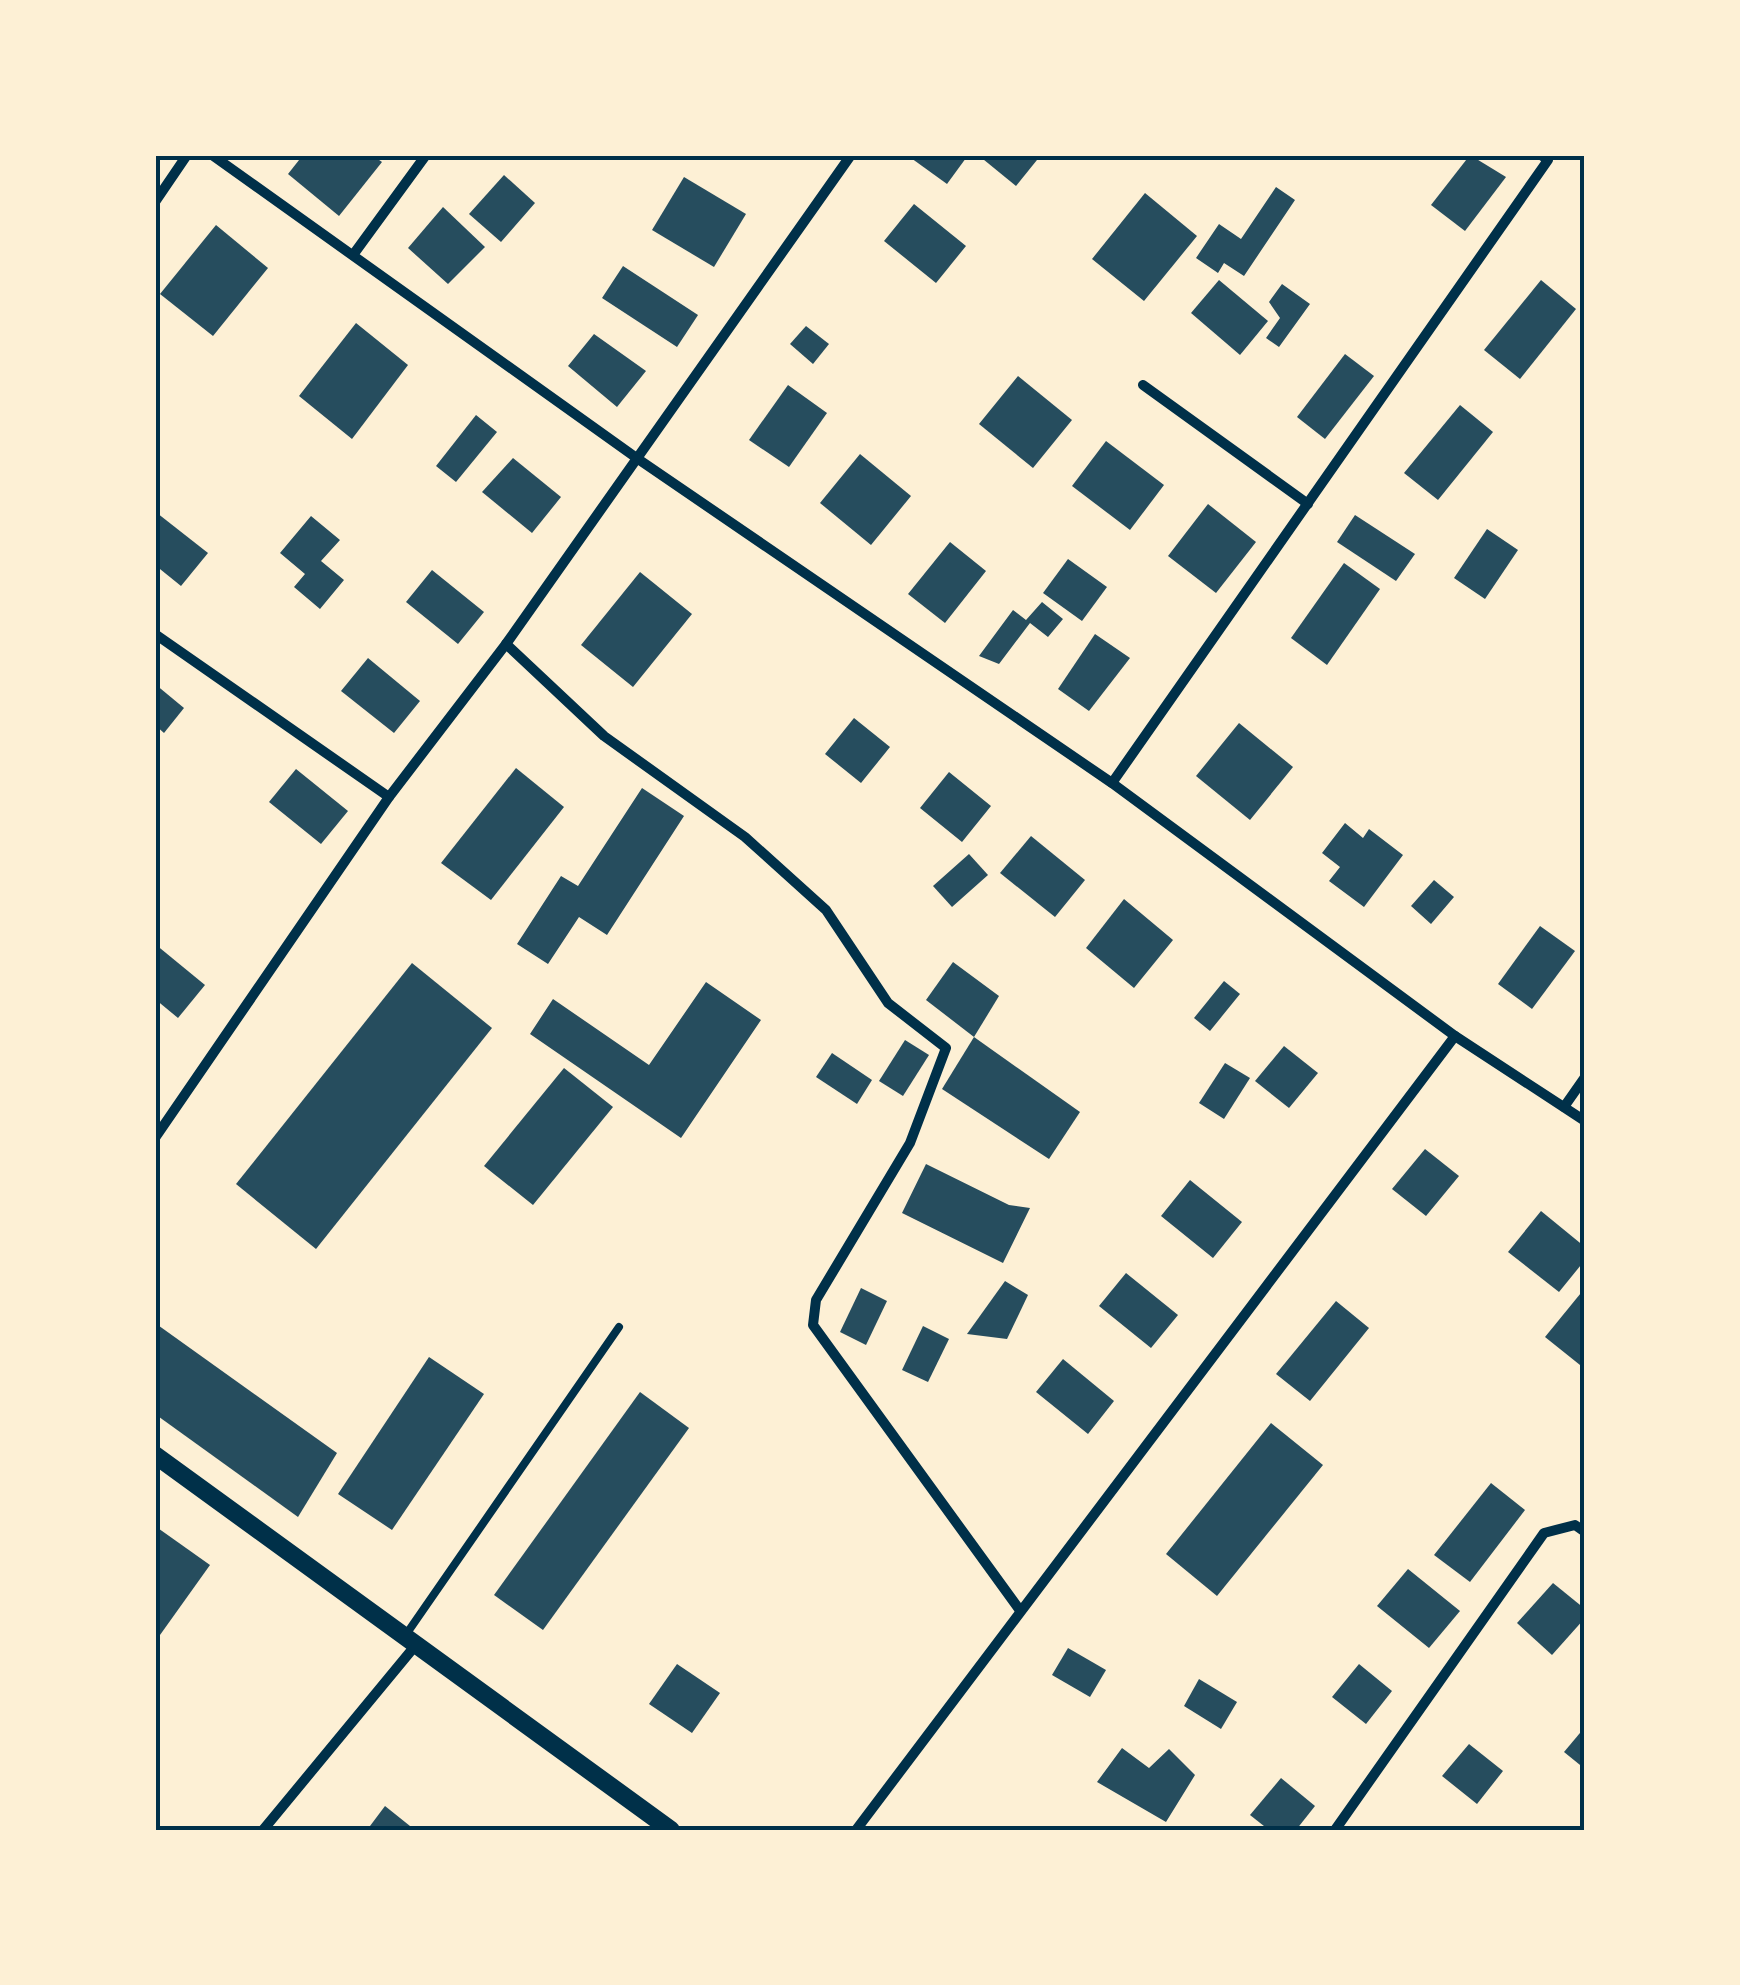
<svg xmlns="http://www.w3.org/2000/svg" width="1740" height="1985" font-family="'Noto Sans',sans-serif">
<style>
.building{fill:#264d5e}
.lines{fill:none;stroke-linecap:round;stroke-linejoin:round}
.service{stroke:#003049;stroke-width:8}
.minor{stroke:#003049;stroke-width:10}
.tertiary{stroke:#003049;stroke-width:18}
.neatline{fill:none;stroke:#003049;stroke-width:4}
</style>
<rect width="100%" height="100%" fill="#fdf0d5"/>
<g class="building">
<path d="M303,155H372L382,162L339,216L288,174Z"/>
<path d="M913,155H962L966,158L947,184L911,158Z"/>
<path d="M978,155H1041L1016,186Z"/>
<path d="M1470,155L1506,177L1465,231L1431,205Z"/>
<path d="M504,175L535,203L501,242L469,214Z"/>
<path d="M684,177L746,214L714,267L652,230Z"/>
<path d="M1276,187L1295,200L1244,276L1224,263L1218,273L1196,258L1219,224L1241,239Z"/>
<path d="M1145,193L1197,236L1144,301L1092,259Z"/>
<path d="M914,204L966,246L936,283L884,241Z"/>
<path d="M443,207L485,247L448,284L408,248Z"/>
<path d="M216,225L268,268L213,336L160,294Z"/>
<path d="M623,266L698,315L677,347L602,298Z"/>
<path d="M1219,280L1268,321L1240,355L1191,313Z"/>
<path d="M1541,280L1576,309L1520,379L1484,350Z"/>
<path d="M1282,284L1310,304L1279,347L1266,338L1280,318L1269,302Z"/>
<path d="M356,323L408,365L352,439L299,396Z"/>
<path d="M806,326L829,344L813,364L790,344Z"/>
<path d="M594,334L646,371L617,407L568,366Z"/>
<path d="M1345,354L1374,376L1325,439L1297,417Z"/>
<path d="M1018,376L1072,420L1033,468L979,424Z"/>
<path d="M788,385L827,413L789,467L749,440Z"/>
<path d="M1460,405L1493,432L1438,500L1404,473Z"/>
<path d="M476,415L497,432L456,482L436,466Z"/>
<path d="M1106,441L1164,485L1130,530L1072,486Z"/>
<path d="M860,454L911,496L871,545L820,503Z"/>
<path d="M513,458L561,497L532,533L482,492Z"/>
<path d="M1208,504L1256,542L1216,593L1168,556Z"/>
<path d="M157,513L208,553L181,586L155,565Z"/>
<path d="M1355,515L1415,554L1396,581L1337,542Z"/>
<path d="M311,516L340,540L321,561L344,580L320,609L294,587L305,574L280,553Z"/>
<path d="M1487,529L1518,550L1485,599L1454,578Z"/>
<path d="M950,542L986,571L945,623L908,594Z"/>
<path d="M1068,559L1107,587L1082,621L1043,593Z"/>
<path d="M1344,563L1380,589L1327,665L1291,638Z"/>
<path d="M432,570L484,612L458,644L406,602Z"/>
<path d="M640,572L692,614L633,687L581,645Z"/>
<path d="M1042,602L1063,619L1048,637L1030,623L999,664L979,656L1013,610L1026,620Z"/>
<path d="M1095,634L1130,658L1089,711L1058,689Z"/>
<path d="M368,658L420,701L394,733L341,691Z"/>
<path d="M155,684L184,708L164,733L155,725Z"/>
<path d="M854,718L890,747L861,783L825,754Z"/>
<path d="M1239,723L1293,767L1250,820L1196,776Z"/>
<path d="M516,768L564,807L491,900L441,863Z"/>
<path d="M296,769L348,811L321,844L269,802Z"/>
<path d="M949,772L991,806L962,842L920,808Z"/>
<path d="M642,788L684,816L607,935L579,917L548,964L517,944L561,876L578,886Z"/>
<path d="M1345,823L1363,838L1369,829L1403,855L1364,907L1329,881L1340,867L1322,853Z"/>
<path d="M1031,836L1085,880L1055,917L1000,873Z"/>
<path d="M969,854L988,875L952,907L933,886Z"/>
<path d="M1434,880L1454,897L1431,924L1411,906Z"/>
<path d="M1124,899L1173,940L1134,988L1086,948Z"/>
<path d="M1540,926L1575,951L1532,1009L1498,984Z"/>
<path d="M155,944L205,985L178,1018L155,999Z"/>
<path d="M953,962L999,996L974,1037L926,1000Z"/>
<path d="M412,963L492,1028L316,1249L236,1184Z"/>
<path d="M1224,981L1240,994L1210,1031L1194,1018Z"/>
<path d="M706,982L761,1020L681,1138L530,1034L553,999L649,1065Z"/>
<path d="M974,1037L1080,1112L1049,1159L942,1089Z"/>
<path d="M905,1040L929,1055L903,1096L879,1081Z"/>
<path d="M1284,1046L1318,1073L1289,1108L1255,1081Z"/>
<path d="M832,1053L872,1080L857,1104L816,1077Z"/>
<path d="M1225,1063L1250,1078L1224,1119L1199,1103Z"/>
<path d="M564,1068L613,1107L533,1205L484,1166Z"/>
<path d="M1425,1149L1459,1176L1426,1216L1392,1189Z"/>
<path d="M926,1164L1009,1205L1030,1208L1003,1263L902,1213Z"/>
<path d="M1190,1180L1242,1222L1213,1258L1161,1216Z"/>
<path d="M1541,1211L1585,1247V1260L1559,1292L1508,1252Z"/>
<path d="M1126,1273L1178,1315L1151,1348L1099,1306Z"/>
<path d="M1005,1281L1028,1295L1007,1339L967,1334Z"/>
<path d="M861,1288L887,1301L866,1345L840,1332Z"/>
<path d="M1585,1288V1369L1545,1337Z"/>
<path d="M1336,1301L1369,1328L1310,1401L1276,1374Z"/>
<path d="M155,1323L337,1453L298,1517L155,1414Z"/>
<path d="M923,1326L949,1339L928,1382L902,1370Z"/>
<path d="M429,1357L484,1394L392,1530L338,1494Z"/>
<path d="M1063,1359L1114,1401L1088,1434L1036,1392Z"/>
<path d="M640,1392L689,1428L543,1630L494,1595Z"/>
<path d="M1271,1423L1323,1465L1217,1596L1166,1554Z"/>
<path d="M1491,1483L1525,1510L1470,1582L1434,1555Z"/>
<path d="M155,1526L210,1565L155,1642Z"/>
<path d="M1408,1569L1460,1611L1429,1648L1377,1606Z"/>
<path d="M1553,1583L1585,1609V1618L1552,1655L1517,1623Z"/>
<path d="M1068,1648L1106,1670L1090,1697L1052,1675Z"/>
<path d="M677,1664L720,1693L692,1733L649,1704Z"/>
<path d="M1359,1664L1392,1691L1366,1724L1332,1697Z"/>
<path d="M1199,1679L1237,1702L1221,1729L1184,1706Z"/>
<path d="M1585,1727V1769L1564,1752Z"/>
<path d="M1469,1744L1503,1771L1477,1804L1442,1776Z"/>
<path d="M1122,1748L1149,1768L1169,1749L1195,1775L1166,1822L1097,1782Z"/>
<path d="M1281,1778L1315,1806L1296,1830H1269L1250,1815Z"/>
<path d="M385,1806L415,1830H367Z"/>
</g>
<g class="lines">
<path class="service" d="M405,1636L619,1327"/>
<g class="minor">
<path d="M212,155L638,459L1112,783L1455,1036L1585,1121"/>
<path d="M155,202L187,155"/>
<path d="M353,255L426,155"/>
<path d="M1143,385L1308,504"/>
<path d="M155,634L389,797"/>
<path d="M506,644L604,736L745,837L826,910L888,1003L946,1048L910,1143L816,1300L813,1325L1019,1609"/>
<path d="M1112,783L1548,160L1541,155"/>
<path d="M1564,1107L1585,1077"/>
<path d="M155,1138L389,797L506,644L851,155"/>
<path d="M263,1830L415,1646"/>
<path d="M856,1830L1455,1036"/>
<path d="M1335,1830L1544,1533L1575,1525L1585,1532"/>
</g>
<path class="tertiary" d="M155,1455L671,1830"/>
</g>
<rect width="1740" height="1985" fill="none" stroke="#fdf0d5" stroke-width="315"/>
<rect x="158" y="158" width="1424" height="1670" class="neatline"/>
</svg>
